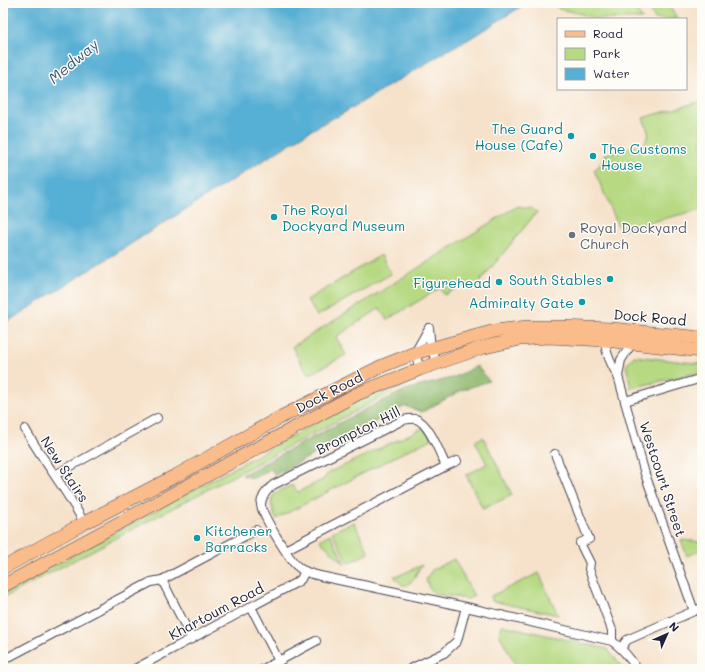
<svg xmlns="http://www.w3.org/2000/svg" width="705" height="672" font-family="Mali,sans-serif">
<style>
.green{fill:#b6d982;stroke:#6c7e5e}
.forest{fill:#90b970;stroke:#596e56}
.water{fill:#57afd4;stroke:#3c6888}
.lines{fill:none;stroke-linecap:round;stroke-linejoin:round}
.street-casing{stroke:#423f51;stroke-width:10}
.primary-casing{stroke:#423f51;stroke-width:14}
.street{stroke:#fff;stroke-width:8}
.primary{stroke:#fabc8b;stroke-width:13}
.culture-dot{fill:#0f9aa8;stroke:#fdfcf7;stroke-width:1.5}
.worship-dot{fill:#6b7280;stroke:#fdfcf7;stroke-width:1.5}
.labels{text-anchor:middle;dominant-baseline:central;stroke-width:3;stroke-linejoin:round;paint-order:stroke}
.culture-label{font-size:14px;fill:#0d838f;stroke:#fdfcf7;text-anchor:end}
.worship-label{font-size:14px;fill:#5b616d;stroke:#fdfcf7;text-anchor:start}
.street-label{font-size:14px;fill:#22223b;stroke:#fdfcf7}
.water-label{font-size:15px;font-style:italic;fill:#375a78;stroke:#fdfcf7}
</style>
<rect width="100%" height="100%" fill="#fdfcf7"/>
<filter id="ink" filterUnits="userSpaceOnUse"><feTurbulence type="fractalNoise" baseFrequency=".025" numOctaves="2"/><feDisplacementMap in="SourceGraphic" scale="8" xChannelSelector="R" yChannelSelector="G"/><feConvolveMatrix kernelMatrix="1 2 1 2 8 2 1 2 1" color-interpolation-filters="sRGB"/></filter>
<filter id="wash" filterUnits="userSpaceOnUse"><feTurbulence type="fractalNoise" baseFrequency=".012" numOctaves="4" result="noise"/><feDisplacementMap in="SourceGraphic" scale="16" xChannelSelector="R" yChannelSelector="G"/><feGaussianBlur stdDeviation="0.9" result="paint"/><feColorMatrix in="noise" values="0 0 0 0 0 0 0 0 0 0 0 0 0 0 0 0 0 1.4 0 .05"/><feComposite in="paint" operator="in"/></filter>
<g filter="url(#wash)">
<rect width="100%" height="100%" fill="#f6e2cb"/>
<g class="green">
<path d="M552,3H632L642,19H597L578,13L559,9Z"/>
<path d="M645,3H667L678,19H655Z"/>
<path d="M702,101V209L620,230L594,170L600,165L606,154L644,144L649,134L643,118Z"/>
<path d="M517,206L530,208L537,212L477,285L471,289L468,283L444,295L440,288L387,320L380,308L336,337L346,355L308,375L292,347Z"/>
<path d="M381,255L391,274L317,316L307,300Z"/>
<path d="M634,356L702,364V373L691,374L631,388L626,365Z"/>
<path d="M403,386L3,598V593L102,540L345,407L380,391Z"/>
<path d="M425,427L432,439L406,451L276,519C267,496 271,494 292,485L298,492L324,479L328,473Z"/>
<path d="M483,437L512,495L483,509L466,475L487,464L475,441Z"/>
<path d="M354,522L369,553L348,563L332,532Z"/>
<path d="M330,534L345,564L320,541L322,538Z"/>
<path d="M681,540L702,542V550L687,556Z"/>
<path d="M454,559L474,596L468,599L435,594L429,588L426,579L432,570Z"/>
<path d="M422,565L416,574L415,578L407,585H402L394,576L400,575Z"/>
<path d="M539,573L558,615L492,601L491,596Z"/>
<path d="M502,625L607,649L624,669H518L499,634Z"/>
</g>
<path class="forest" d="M477,366L489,381L462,390L422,412L405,406L275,475L271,469L253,478L242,475L366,409L405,390L455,377Z"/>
<path class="water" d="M3,3H527L461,44L455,46L337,117H334L310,131L7,322L3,326Z"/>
</g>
<g filter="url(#ink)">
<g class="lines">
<g class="street-casing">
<g id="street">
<path d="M429,328L431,349L437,363"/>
<path d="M605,340C605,353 612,366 618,376L645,474L694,611"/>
<path d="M420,369L415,353L429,328"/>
<path d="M618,376L621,360L629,348L630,343"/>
<path d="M625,401L702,378"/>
<path d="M25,429C43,461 67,490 84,523"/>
<path d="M555,454L589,539L580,543L590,563L589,569L612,630V641"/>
<path d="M446,466L457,461"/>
<path d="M55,475L157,418"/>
<path d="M285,550L446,466C440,454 429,423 416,419C412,418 408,419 403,420L273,485C267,490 261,497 261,505C262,515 289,559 297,566C303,572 312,574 320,576L466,607L612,641C623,649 630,658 637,669"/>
<path d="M251,607L279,661L316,641"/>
<path d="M192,639L162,580L256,530"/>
<path d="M621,648L627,640L636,636L694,611L702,608"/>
<path d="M3,660L151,582L162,580"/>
<path d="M135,669L299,581L301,579L305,571"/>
<path d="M263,669L279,661"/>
<path d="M410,669L444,653L457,641L466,607"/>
</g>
</g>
<g class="primary-casing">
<g id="primary">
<path d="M3,568L84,523L177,475L281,417L382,366L415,353L469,338L495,331L527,327H562L612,329L702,338"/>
<path d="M3,586L357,394L420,369L481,348L520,339L548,337L605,340L702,351"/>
</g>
</g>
<use href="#street" class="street"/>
<use href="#primary" class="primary"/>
</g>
</g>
<g class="culture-dot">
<circle cx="571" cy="136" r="4"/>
<circle cx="593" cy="156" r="4"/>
<circle cx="274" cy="217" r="4"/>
<circle cx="610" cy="279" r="4"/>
<circle cx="499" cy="282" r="4"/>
<circle cx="582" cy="302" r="4"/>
<circle cx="197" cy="538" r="4"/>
</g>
<circle class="worship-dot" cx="572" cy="235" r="4"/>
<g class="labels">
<g class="culture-label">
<text x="563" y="128">The Guard<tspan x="563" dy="16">House (Cafe)</tspan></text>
<text x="601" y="148" text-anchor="start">The Customs<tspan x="601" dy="16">House</tspan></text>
<text x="282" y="209" text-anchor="start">The Royal<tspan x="282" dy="16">Dockyard Museum</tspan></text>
<text x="602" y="279">South Stables</text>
<text x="491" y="282">Figurehead</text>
<text x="574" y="302">Admiralty Gate</text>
<text x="205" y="530" text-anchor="start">Kitchener<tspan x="205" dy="16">Barracks</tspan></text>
</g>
<g class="worship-label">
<text x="580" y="227">Royal Dockyard<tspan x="580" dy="16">Church</tspan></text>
</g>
<g class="street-label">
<text transform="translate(650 317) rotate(5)">Dock Road</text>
<text transform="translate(329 392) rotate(-27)">Dock Road</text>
<text transform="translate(358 430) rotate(-26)">Brompton Hill</text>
<text transform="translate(65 469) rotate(57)">New Stairs</text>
<text transform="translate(663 479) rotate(72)">Westcourt Street</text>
<text transform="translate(216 611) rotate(-28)">Khartoum Road</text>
</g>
<g class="water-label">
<text transform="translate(73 61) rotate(-40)">Medway</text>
</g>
</g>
<rect width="705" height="672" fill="none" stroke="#fdfcf7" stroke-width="16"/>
<rect x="557" y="18" width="130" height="72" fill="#fdfcf7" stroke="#a5a5ac"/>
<rect x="565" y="31" width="20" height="6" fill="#fabc8b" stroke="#a5a5ac"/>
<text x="593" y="38" font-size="12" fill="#22223b">Road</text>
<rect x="565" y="48" width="20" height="12" fill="#b6d982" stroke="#a5a5ac"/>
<text x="593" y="58" font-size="12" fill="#22223b">Park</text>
<rect x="565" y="68" width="20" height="12" fill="#57afd4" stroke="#a5a5ac"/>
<text x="593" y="78" font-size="12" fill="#22223b">Water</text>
<g transform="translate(667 634) rotate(45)" stroke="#fdfcf7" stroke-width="3" paint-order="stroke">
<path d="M0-3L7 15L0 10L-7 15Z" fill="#22223b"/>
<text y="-6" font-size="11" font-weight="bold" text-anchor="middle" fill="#22223b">N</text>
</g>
</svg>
